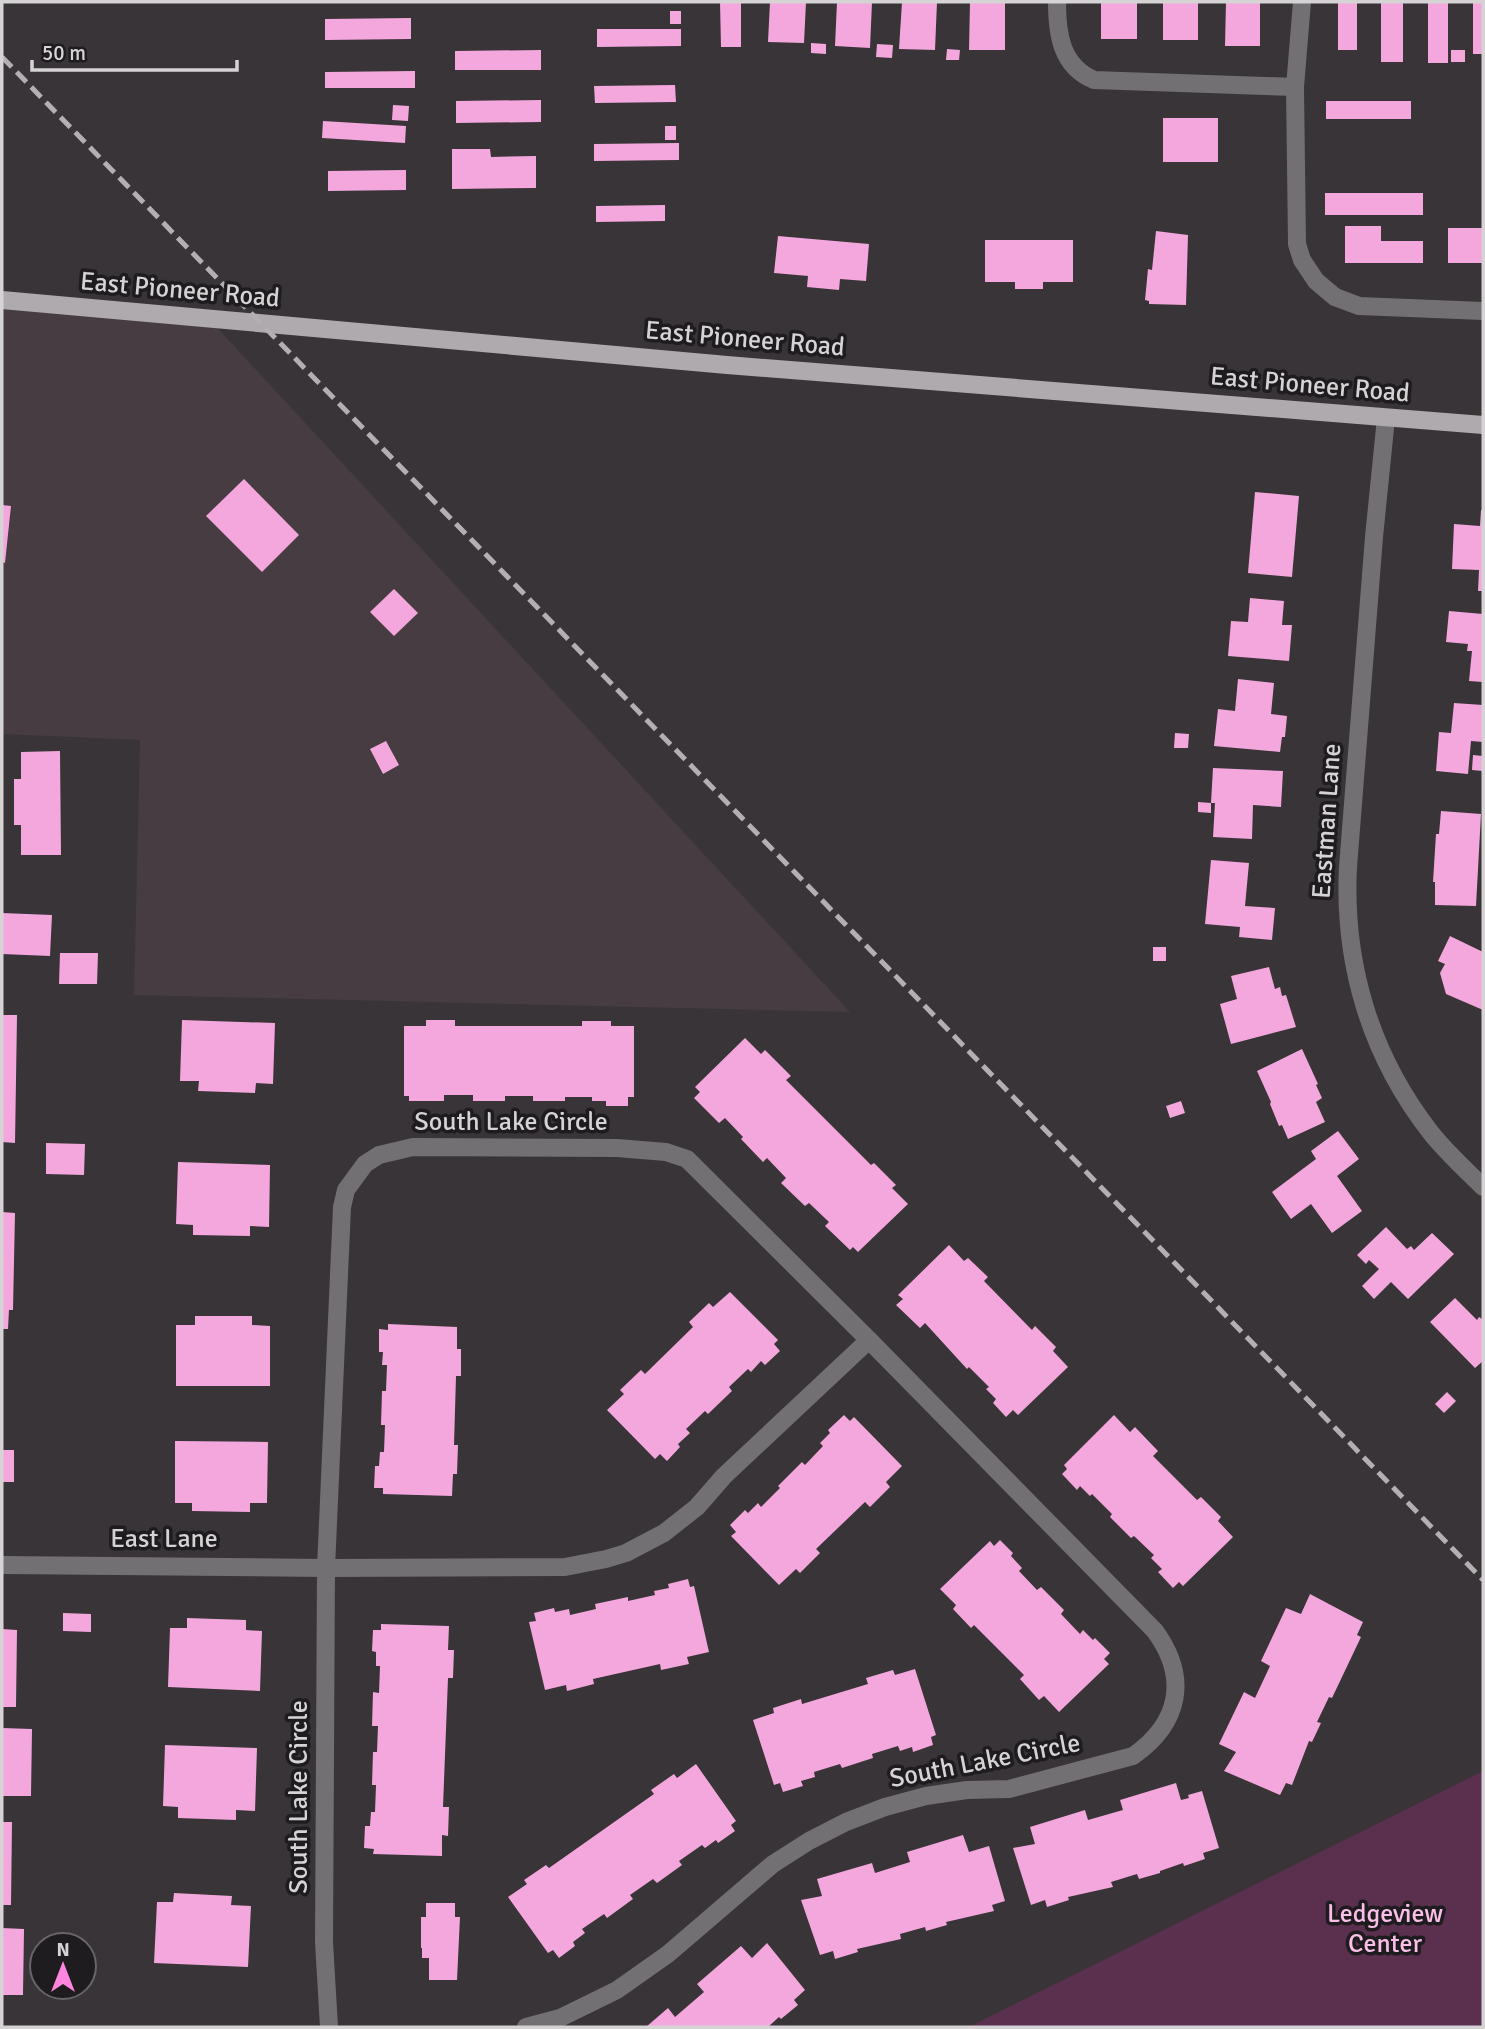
<svg xmlns="http://www.w3.org/2000/svg" width="1485" height="2029" font-family="Signika,sans-serif">
<style>
.built{fill:#463c42}
.green{fill:#5a304e}
.building{fill:#f4a7dd}
.lines{fill:none;stroke-linecap:round;stroke-linejoin:round}
.minor{stroke:#727072;stroke-width:18}
.major{stroke:#aeaaad;stroke-width:18}
.rail{stroke:#b3b0b2;stroke-width:5;stroke-dasharray:14 7;stroke-linecap:butt}
.labels{text-anchor:middle;dominant-baseline:central;stroke-width:7;stroke-linejoin:round;paint-order:stroke}
.street-label{font-size:26px;fill:#d6d3d5;stroke:#1e1c1e}
.park-label{font-size:26px;fill:#fabee8;stroke:#1e1c1e}
</style>
<rect width="100%" height="100%" fill="#383437"/>
<path class="built" d="M2,300L210,320L850,1012L134,995L140,740L2,734Z"/>
<path class="green" d="M1483,1771V2027H969Z"/>
<g class="building">
<path d="M720,2H741V47H721Z"/>
<path d="M770,2H806L804,43L768,42Z"/>
<path d="M837,2H872L870,48L835,46Z"/>
<path d="M902,2H937L935,50L899,49Z"/>
<path d="M970,2H1005V50H969Z"/>
<rect x="1101" y="2" width="36" height="37"/>
<rect x="1163" y="2" width="35" height="38"/>
<path d="M1226,2H1260V46H1225Z"/>
<rect x="1338" y="2" width="19" height="48"/>
<rect x="1381" y="2" width="22" height="60"/>
<rect x="1428" y="2" width="20" height="61"/>
<rect x="1473" y="2" width="10" height="52"/>
<rect x="670" y="11" width="11" height="13"/>
<path d="M411,18V39L325,40V19Z"/>
<path d="M597,29H681V46L597,47Z"/>
<path d="M811,43L826,44V54L811,53Z"/>
<path d="M877,44L893,45L892,58L876,57Z"/>
<path d="M947,49L960,50L959,60H946Z"/>
<path d="M541,50V70H455V51Z"/>
<rect x="1451" y="50" width="14" height="12"/>
<path d="M415,71V88H325V72Z"/>
<path d="M675,85L676,102L595,103L594,86Z"/>
<path d="M541,100V122L456,123V101Z"/>
<rect x="1326" y="101" width="85" height="18"/>
<path d="M393,105L409,106L408,121L392,120Z"/>
<rect x="1163" y="118" width="55" height="44"/>
<path d="M323,121L406,126L405,143L322,138Z"/>
<rect x="665" y="126" width="11" height="14"/>
<path d="M679,143V160L594,161V144Z"/>
<path d="M452,149H490L491,157L536,156V188L452,189Z"/>
<path d="M406,170V190L328,191V171Z"/>
<rect x="1325" y="193" width="98" height="22"/>
<path d="M665,205V221L596,222V206Z"/>
<path d="M1345,226H1381V241H1423V263H1345Z"/>
<rect x="1448" y="228" width="35" height="35"/>
<path d="M1156,231L1188,235L1186,305L1149,304V301L1145,300L1148,269L1152,270Z"/>
<path d="M778,236L869,244L866,281L840,279L839,290L807,287L808,276L774,273Z"/>
<path d="M985,240H1073V282H1043V289H1015V282H985Z"/>
<path d="M244,479L299,535L262,572L206,516Z"/>
<path d="M1255,492L1299,496L1292,577L1248,573Z"/>
<path d="M2,505L11,506L5,563L2,562Z"/>
<path d="M1481,510H1483V591H1478L1479,570L1452,569L1454,524L1480,526Z"/>
<path d="M394,589L418,613L394,636L370,612Z"/>
<path d="M1250,598L1284,601L1282,625H1292L1289,661L1228,656L1231,621L1248,622Z"/>
<path d="M1449,611L1483,614V682L1469,681L1472,651H1467L1468,644L1446,642Z"/>
<path d="M1238,679L1274,683L1271,714L1287,716L1285,737H1282L1280,752L1214,746L1218,709L1235,711Z"/>
<path d="M1454,703L1483,705V742L1471,741L1468,774L1436,771L1439,732L1451,733Z"/>
<path d="M1175,733L1189,734L1188,748H1174Z"/>
<path d="M386,741L399,765L383,774L370,749Z"/>
<path d="M60,751L61,855H21V825H14V779H21V752Z"/>
<path d="M1473,755L1483,756V771L1472,770Z"/>
<path d="M1213,768L1283,771L1281,807L1253,805L1252,839L1213,837L1215,803H1211Z"/>
<path d="M1198,802L1211,803V813L1198,812Z"/>
<path d="M1441,811L1481,814L1476,906L1435,905V882H1433L1436,834H1439Z"/>
<path d="M1211,860L1249,863L1245,906L1275,908L1272,940L1239,937L1240,927L1205,924Z"/>
<path d="M2,913L52,915L50,956L2,954Z"/>
<path d="M1450,936L1483,952V1010L1446,994L1440,973L1445,964L1438,961Z"/>
<rect x="1153" y="947" width="13" height="14"/>
<path d="M60,953H98L97,984H59Z"/>
<path d="M1269,967L1275,989L1280,987L1282,996L1286,995L1296,1027L1231,1044L1220,1004L1237,999L1231,976Z"/>
<path d="M2,1015H17L15,1143L2,1142Z"/>
<path d="M182,1020L275,1023L273,1084L256,1083L255,1093L198,1091L199,1081H180Z"/>
<path d="M426,1020H455V1026H582V1021H611V1026H634V1097H628V1106H606V1101H592V1097H565V1101H533V1096H505V1101H473V1095H444V1101H409V1096H404V1026H426Z"/>
<path d="M745,1038L761,1054L765,1050L791,1076L786,1080L871,1165L874,1163L896,1185L892,1188L908,1204L858,1252L853,1247L850,1250L825,1226L829,1222L809,1203L805,1206L781,1183L786,1178L767,1158L763,1162L741,1139L743,1137L725,1118L719,1123L694,1098L700,1092L695,1087Z"/>
<path d="M1302,1049L1318,1084L1316,1085L1322,1098L1316,1102L1325,1122L1288,1139L1282,1125L1279,1126L1270,1104L1271,1102L1257,1071Z"/>
<path d="M1181,1101L1185,1113L1170,1118L1166,1106Z"/>
<path d="M1338,1131L1359,1159L1337,1176L1362,1211L1332,1233L1311,1204L1291,1219L1272,1192L1316,1159L1311,1151Z"/>
<path d="M46,1143L85,1144L84,1175L46,1174Z"/>
<path d="M178,1162L270,1165L269,1227L250,1226V1236L193,1235V1225L176,1224Z"/>
<path d="M2,1212L15,1213L13,1310H9L8,1329H2Z"/>
<path d="M1386,1227L1407,1249L1411,1246L1414,1250L1432,1233L1454,1254L1408,1299L1391,1282L1374,1299L1362,1286L1379,1269L1369,1260L1366,1264L1357,1255Z"/>
<path d="M949,1245L964,1261L968,1258L988,1277L984,1281L1032,1330L1035,1326L1056,1347L1053,1351L1068,1367L1018,1415L1013,1410L1006,1417L993,1403L996,1399L986,1389L989,1387L969,1367L967,1369L925,1323L920,1328L896,1305L903,1299L898,1295Z"/>
<path d="M730,1292L778,1340L774,1344L780,1351L765,1365L761,1361L751,1372L748,1369L729,1387L732,1391L708,1414L705,1411L686,1429L690,1433L678,1444L680,1447L667,1461L660,1454L655,1459L607,1410L624,1394L620,1390L641,1370L645,1374L693,1327L689,1322L709,1303L713,1307Z"/>
<path d="M1455,1298L1477,1320L1479,1317L1482,1319L1483,1318V1361L1475,1368L1430,1322Z"/>
<path d="M195,1316H252V1325L270,1326V1386H176V1325H195Z"/>
<path d="M388,1324L457,1327V1349H461V1376H456L454,1445H458L457,1474H453L452,1496L383,1494V1488H374L375,1466H379L380,1452H384L385,1425H381L382,1391H386L387,1365H382L383,1352H379V1329L388,1330Z"/>
<path d="M1447,1392L1456,1401L1444,1413L1435,1404Z"/>
<path d="M844,1415L850,1421L854,1417L902,1466L886,1482L890,1487L870,1507L865,1502L816,1549L820,1553L800,1573L796,1569L779,1585L731,1536L736,1532L730,1525L745,1510L748,1513L758,1503L761,1507L780,1488L778,1486L802,1462L805,1465L823,1446L820,1443L830,1433L828,1430Z"/>
<path d="M1114,1415L1130,1432L1135,1427L1158,1451L1153,1456L1197,1500L1201,1497L1221,1517L1218,1521L1233,1537L1183,1586L1179,1582L1173,1588L1158,1572L1162,1569L1151,1558L1154,1555L1134,1536L1131,1538L1110,1517L1112,1514L1092,1494L1090,1496L1080,1486L1077,1490L1062,1474L1067,1469L1064,1465Z"/>
<path d="M175,1441L268,1442L267,1503H250V1512L192,1511V1503H175Z"/>
<rect x="2" y="1450" width="12" height="32"/>
<path d="M1000,1540L1013,1553L1011,1556L1022,1568L1019,1571L1037,1590L1041,1587L1064,1610L1061,1614L1080,1634L1083,1630L1093,1640L1095,1638L1110,1653L1104,1659L1109,1664L1059,1712L1044,1696L1039,1700L1020,1679L1024,1675L974,1625L971,1628L953,1609L956,1605L940,1589L990,1541L994,1546Z"/>
<path d="M688,1579L690,1587L694,1586L709,1652L687,1657L689,1664L661,1670L660,1664L593,1679L594,1684L567,1691L566,1685L545,1690L529,1622L536,1621L534,1613L554,1608L555,1612L569,1609L570,1615L596,1609L595,1604L628,1597V1601L655,1595L654,1591L669,1588L668,1584Z"/>
<path d="M1310,1594L1363,1622L1357,1635L1361,1637L1332,1698L1329,1697L1317,1722L1321,1723L1312,1742L1309,1741L1292,1785L1286,1783L1280,1795L1224,1771L1236,1752L1219,1744L1244,1692L1255,1698L1270,1666L1261,1661L1286,1608L1301,1614Z"/>
<path d="M63,1613L91,1614V1632L63,1631Z"/>
<path d="M187,1618L246,1620V1630L262,1631L260,1691L168,1687L170,1628H187Z"/>
<path d="M381,1624L449,1626L448,1650H454L453,1678H448L443,1807H449L448,1836L442,1835V1856L373,1854L374,1849L364,1848L365,1826H370L371,1812H375L376,1785H372L373,1752H377L378,1726H372L373,1692L379,1693L380,1666H376V1652L372,1651L373,1630H381Z"/>
<path d="M2,1629L17,1630L16,1707H2Z"/>
<path d="M915,1669L936,1735L931,1737L933,1745L913,1752L912,1747L900,1751L898,1746L872,1754L873,1758L842,1768L840,1764L814,1772L815,1777L801,1781L803,1786L783,1792L780,1783L774,1785L753,1720L774,1713L773,1708L801,1699L802,1704L868,1684L866,1678L893,1670L895,1675Z"/>
<path d="M2,1728L32,1729L31,1796H2Z"/>
<path d="M165,1745L257,1748L255,1811L236,1810V1820L178,1818V1807L163,1806Z"/>
<path d="M696,1764L736,1821L731,1825L735,1831L718,1843L716,1840L705,1848L702,1845L679,1861L682,1865L657,1883L653,1879L630,1895L633,1899L607,1918L604,1914L582,1929L585,1933L573,1942L575,1946L559,1958L553,1950L548,1953L508,1897L527,1884L524,1880L546,1865L549,1868L654,1794L651,1790L674,1774L677,1778Z"/>
<path d="M1176,1783L1181,1800L1189,1798L1188,1795L1202,1791L1219,1848L1203,1853L1205,1859L1184,1866L1183,1863L1160,1871V1873L1139,1879L1137,1874L1111,1882L1113,1887L1068,1897L1069,1900L1047,1907L1045,1900L1031,1905L1013,1848L1035,1844L1030,1827L1085,1810L1088,1820L1123,1810L1120,1800Z"/>
<path d="M2,1822H12L11,1905H2Z"/>
<path d="M963,1835L969,1852L989,1846L1005,1901L992,1905L994,1911L946,1922L947,1925L926,1931L925,1927L900,1934L901,1939L857,1949L858,1952L835,1959L833,1951L820,1955L801,1900L822,1896L817,1879L872,1863L875,1873L910,1862L907,1852Z"/>
<path d="M174,1893L232,1896L231,1905L251,1906L248,1967L154,1963L157,1902H173Z"/>
<path d="M426,1903H455V1917H460L457,1980H429V1958H422V1948H421V1917H426Z"/>
<path d="M2,1928L24,1929L23,1995H2Z"/>
<path d="M767,1943L805,1990L794,2000L798,2005L781,2019L779,2017L768,2027H646L668,2008L675,2017L704,1992L697,1984L741,1946L752,1958Z"/>
</g>
<g class="lines">
<g class="minor">
<path d="M1057,2C1057,34 1061,66 1094,80L1295,87"/>
<path d="M1302,2L1295,87L1297,244L1302,260L1316,281L1335,297L1359,306L1483,311"/>
<path d="M1386,418L1374,537L1348,867C1343,965 1371,1056 1431,1133C1447,1153 1466,1170 1483,1187"/>
<path d="M2,1565L326,1568L342,1207L346,1190L365,1164L379,1155L413,1147L617,1148L666,1152L687,1159L869,1340L1155,1631C1189,1678 1180,1723 1133,1756L1009,1789L967,1790L926,1796L885,1807L846,1822L809,1841L773,1864L668,1954L617,1990L560,2018L526,2027"/>
<path d="M329,2027L324,1942L326,1568L565,1567L606,1559L626,1553L664,1533L697,1507L724,1476L869,1340"/>
</g>
<path class="major" d="M2,300L727,365L1483,425"/>
<path class="rail" d="M2,57L1483,1580"/>
</g>
<g class="labels">
<g class="street-label">
<text transform="translate(180 290) rotate(5)">East Pioneer Road</text>
<text transform="translate(745 339) rotate(5)">East Pioneer Road</text>
<text transform="translate(1310 385) rotate(5)">East Pioneer Road</text>
<text transform="translate(1327 821) rotate(-86)">Eastman Lane</text>
<text x="511" y="1122">South Lake Circle</text>
<text x="164" y="1539">East Lane</text>
<text transform="translate(985 1761) rotate(-11)">South Lake Circle</text>
<text transform="translate(299 1797) rotate(-90)">South Lake Circle</text>
</g>
<g class="park-label">
<text x="1385" y="1914">Ledgeview<tspan x="1385" dy="30">Center</tspan></text>
</g>
</g>
<rect width="1485" height="2029" fill="none" stroke="#d6d3d5" stroke-width="7"/>
<g transform="translate(63 1966)"><circle r="33" fill="#1e1c1e" stroke="#686567" stroke-width="2"/>
<path d="M0-5L12 26L0 18L-12 26Z" fill="#ff85df"/>
<text y="-10" font-size="19" font-weight="bold" text-anchor="middle" fill="#d6d3d5">N</text>
</g>
<path d="M32 60v10h205v-10" fill="none" stroke="#d6d3d5" stroke-width="3.5"/>
<text x="42" y="60" font-size="21" fill="#d6d3d5" stroke="#1e1c1e" stroke-width="5" paint-order="stroke">50 m</text>
</svg>
